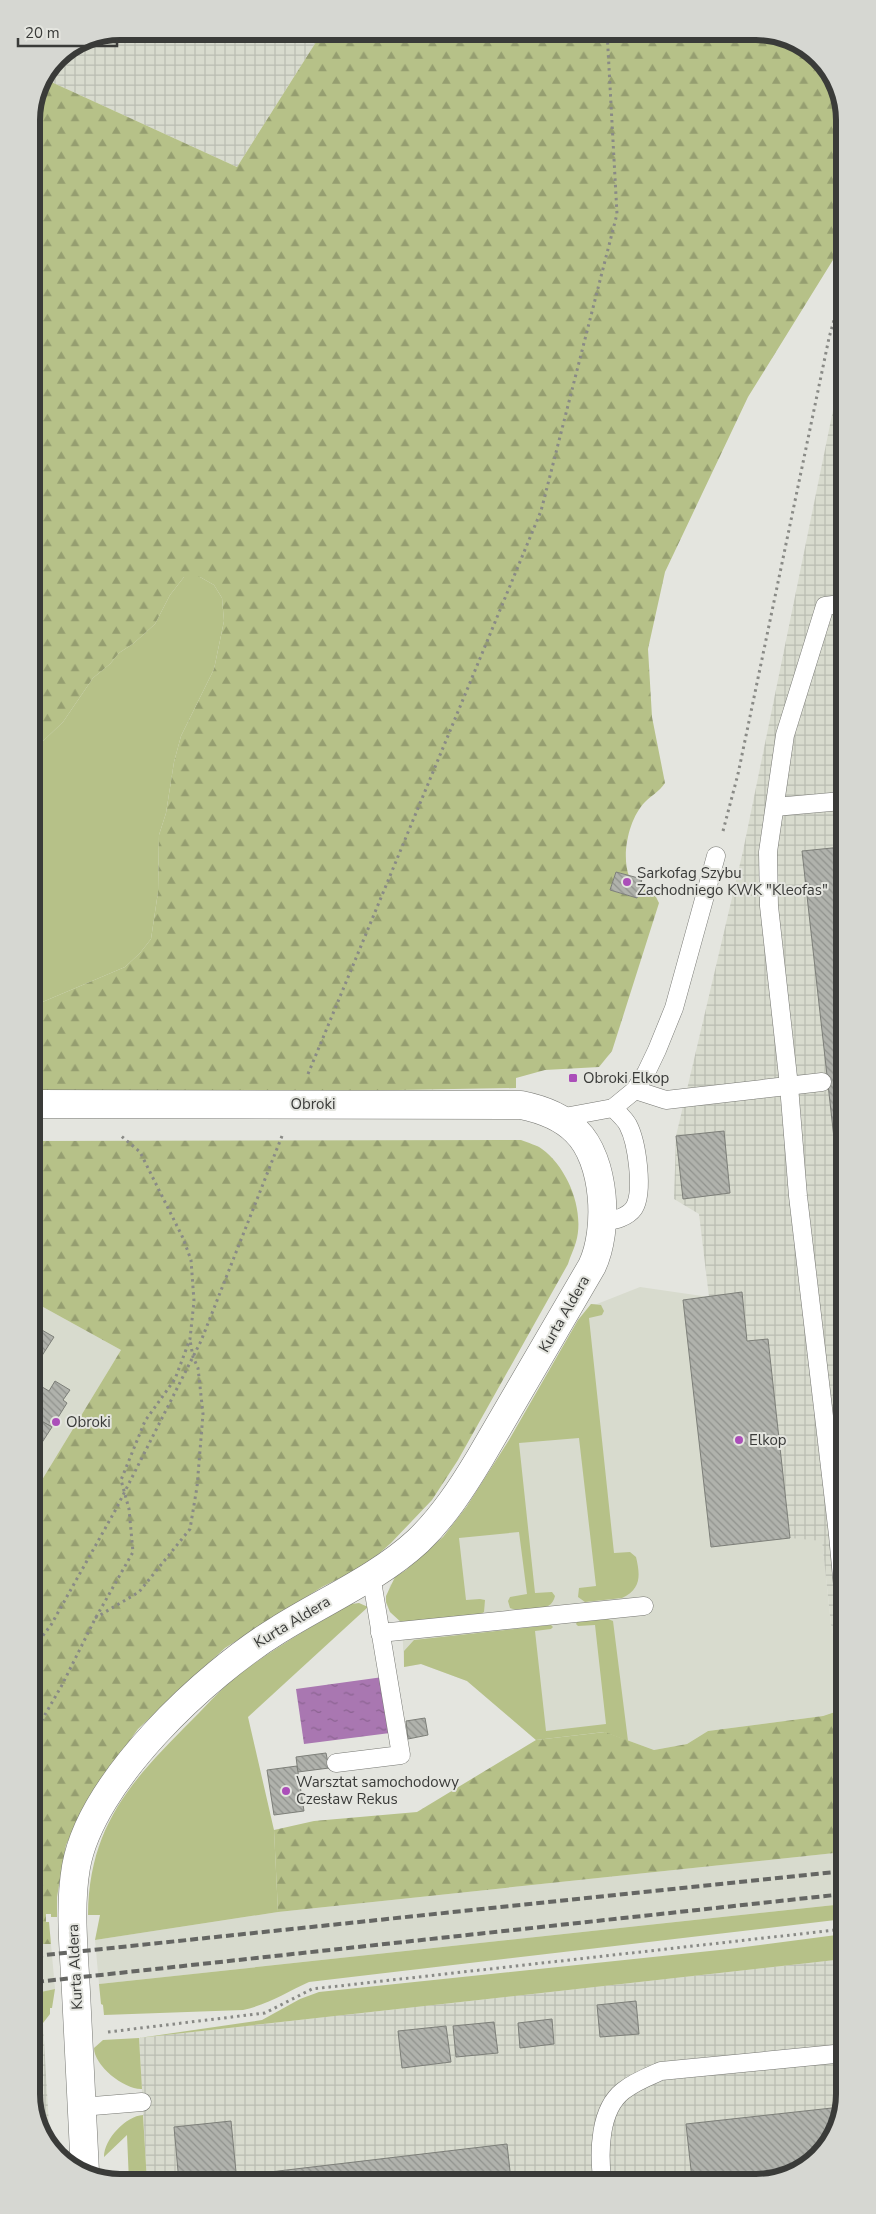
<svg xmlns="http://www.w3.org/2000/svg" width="876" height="2214" font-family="'Nunito Sans',sans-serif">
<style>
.built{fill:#d8dbce}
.industrial{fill:url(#industrial-grid)}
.grass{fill:#b6c188}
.forest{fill:url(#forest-firs)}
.water{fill:url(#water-ripples)}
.building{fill:url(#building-back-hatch);stroke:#7d7f79}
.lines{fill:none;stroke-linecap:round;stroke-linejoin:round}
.lane-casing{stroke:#767772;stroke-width:19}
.street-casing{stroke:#767772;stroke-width:29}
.path{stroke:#898a86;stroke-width:3;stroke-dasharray:2.5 4;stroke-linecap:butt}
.lane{stroke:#fff;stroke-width:18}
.street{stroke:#fff;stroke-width:28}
.rail{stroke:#656663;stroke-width:4;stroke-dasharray:8 4;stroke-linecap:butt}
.poi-dot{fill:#ab4eb9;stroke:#e4e5df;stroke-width:2}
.labels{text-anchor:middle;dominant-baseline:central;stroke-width:4;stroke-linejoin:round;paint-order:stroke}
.poi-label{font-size:15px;fill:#3a3b39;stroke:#e4e5df;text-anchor:start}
.street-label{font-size:15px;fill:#3a3b39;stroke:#e4e5df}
.rim{fill:none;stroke:#3a3b39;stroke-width:6}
</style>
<defs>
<pattern id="industrial-grid" width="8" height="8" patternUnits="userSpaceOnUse" patternTransform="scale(1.25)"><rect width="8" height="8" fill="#d8dbce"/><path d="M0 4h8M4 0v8" fill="none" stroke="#babdb2"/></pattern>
<pattern id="forest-firs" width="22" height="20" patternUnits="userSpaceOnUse" patternTransform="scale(1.25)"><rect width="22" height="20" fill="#b6c188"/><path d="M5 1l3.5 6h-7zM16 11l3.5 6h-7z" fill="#959e70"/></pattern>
<pattern id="water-ripples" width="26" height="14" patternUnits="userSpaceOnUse" patternTransform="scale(1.25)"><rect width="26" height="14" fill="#a977b1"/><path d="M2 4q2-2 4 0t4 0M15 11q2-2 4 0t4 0" fill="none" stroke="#8b6391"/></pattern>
<pattern id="building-back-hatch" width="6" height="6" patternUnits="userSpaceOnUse" patternTransform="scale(1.25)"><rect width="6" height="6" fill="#b0b2ac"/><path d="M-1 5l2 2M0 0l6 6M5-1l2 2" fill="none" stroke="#90928d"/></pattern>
</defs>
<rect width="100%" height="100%" fill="#e4e5df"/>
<g class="built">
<path d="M640,1287L709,1297L768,1339L822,1541L831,1624L844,1691V1709L823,1716L708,1731L687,1744L654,1750L605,1732L536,1740L467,1681L421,1664L404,1667L402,1623L390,1612L386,1602L390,1585L455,1526L489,1481L591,1304H597Z"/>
<path d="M34,1302L121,1350L34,1493Z"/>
<path d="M844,1852V1904L99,1984L95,1940L278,1912Z"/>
<path d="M35,1944H51L55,1989L36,1993Z"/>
</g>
<g class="industrial">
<path d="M120,31H323L237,167L47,80L57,57L86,38Z"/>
<path d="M841,371L844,1691L831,1624L822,1541L790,1538L768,1339L747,1341L742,1293L709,1297L699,1214L674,1199L676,1136L743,851Z"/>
<path d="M844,1959L845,2095L827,2148L785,2178L147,2182L139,2038Z"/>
<path d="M43,2023L50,2143L36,2123V2024Z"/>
</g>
<g class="grass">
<path d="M184,577H200L214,585L222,598L224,621L214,669L181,736L174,762L166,813L159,835L158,892L151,939L140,953L125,967L33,1006V761L42,742L63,722L93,678L110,664L119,653L134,643L155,624L170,595Z"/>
<path d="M591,1304L601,1305L604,1311L602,1315L589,1318L614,1553L630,1552L636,1557C640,1574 642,1589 622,1598L585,1602L578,1597L579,1588L596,1586L579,1438L519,1443L535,1593L552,1592L555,1596C554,1600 552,1604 548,1606C542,1609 516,1611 510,1608L508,1601L510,1597L527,1594L519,1532L459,1538L466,1600L480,1599L485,1600L484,1612L481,1614L402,1623L390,1612L386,1602V1596L395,1577L406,1570L443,1537L467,1506L509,1440L578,1320Z"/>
<path d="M359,1603L368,1607L248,1717L274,1830L278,1912L95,1940L100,1915H88C89,1825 132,1780 192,1720C210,1702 227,1682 248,1668C281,1644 316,1624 351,1604Z"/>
<path d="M608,1619L613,1621L628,1741L604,1732L536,1740L467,1681L421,1664L404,1667V1651L414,1640L551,1625L553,1627L551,1629L535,1631L546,1731L606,1724L595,1625L578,1626L576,1624L577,1622Z"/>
<path d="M844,1904V1919L309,1982C287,1992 267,2005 243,2010L104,2015L103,2005L101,2004L99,1984Z"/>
<path d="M844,1934V1959L139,2038L142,2089C125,2090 94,2066 94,2048L103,2040L139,2038L262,2020L300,1999L319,1992L729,1949Z"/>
<path d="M55,1989L52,2008H50V2014L43,2023L36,2024V1993Z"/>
<path d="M143,2115L147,2182H129L127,2135L104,2157C104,2139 126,2116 143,2115Z"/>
</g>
<g class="forest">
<path d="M323,31H762L810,50L840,91L841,247L748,397L665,572L648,649L652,717L665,783C659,792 652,795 645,802C629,818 621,855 629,876L616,872L610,890L637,898L641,885L656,897L659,903L612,1051L599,1067L545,1070L516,1078V1088L287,1092L34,1090L33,1006L125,967L140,953L151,939L158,892L159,835L166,813L174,762L181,736L214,669L224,621L222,598L214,585L200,577H184L170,595L155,624L134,643L119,653L110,664L93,678L63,722L42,742L33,761L31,114L47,80L237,167Z"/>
<path d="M521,1140C528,1143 537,1145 542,1149C568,1168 585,1211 576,1242C574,1249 570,1257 568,1264L458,1460L432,1500L391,1543L366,1565L322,1587L225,1648L138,1729L89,1797L66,1845L57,1897V1917H51V1914H46V1922H49L51,1944H35L34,1493L121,1350L34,1302V1141Z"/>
<path d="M844,1709V1852L278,1912L274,1830L314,1821L417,1812L536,1740L605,1732L654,1750L687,1744L708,1731L823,1716Z"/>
</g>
<path class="water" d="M383,1677L390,1733L304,1744L296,1689Z"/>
<g class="building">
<path d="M842,847L843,1219L802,851Z"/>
<path d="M616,872L642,879L637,898L610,890Z"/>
<path d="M724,1131L730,1193L683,1199L676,1136Z"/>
<path d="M742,1292L747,1341L768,1339L790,1538L711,1547L683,1300Z"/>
<path d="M35,1326L54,1337L34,1368V1328Z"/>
<path d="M55,1381L70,1390L63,1400L67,1403L52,1427L34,1417V1389L37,1384L49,1391Z"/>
<path d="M34,1417L52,1427L34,1455Z"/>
<path d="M425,1718L428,1735L408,1739L406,1721Z"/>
<path d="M326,1753L329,1768L298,1772L296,1757Z"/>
<path d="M297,1766L304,1811L274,1815L267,1770Z"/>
<path d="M636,2001L639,2034L600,2037L597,2005Z"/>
<path d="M552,2019L554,2044L520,2048L518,2023Z"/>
<path d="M494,2022L498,2053L456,2057L453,2026Z"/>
<path d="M446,2026L451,2062L402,2068L398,2031Z"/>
<path d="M841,2107L827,2148L785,2178L692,2179L686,2124Z"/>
<path d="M231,2121L237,2182H179L174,2127Z"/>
<path d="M507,2144L511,2180L237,2182L236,2176Z"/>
</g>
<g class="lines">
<g class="lane-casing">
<g id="lane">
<path d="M841,604L825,606L785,735L768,852L769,906L789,1086L798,1196L838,1535L844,1599"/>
<path d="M775,807L842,801"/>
<path d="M635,1090L666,1100L822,1082"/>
<path d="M613,1108L635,1090L646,1073L657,1050L674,1008L716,856"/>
<path d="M559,1118L613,1108C618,1113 625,1119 628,1125C637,1142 644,1192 634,1208C627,1218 614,1220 603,1222"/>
<path d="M380,1633L644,1606"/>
<path d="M336,1763L401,1755L371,1575"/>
<path d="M81,2107L142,2102"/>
<path d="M602,2179C599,2152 599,2110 623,2091C634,2082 647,2077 661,2071L845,2053"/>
</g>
</g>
<g class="street-casing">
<path id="street" d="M34,1104L521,1105C541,1109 561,1116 576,1131C606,1160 609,1230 592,1266L480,1458C462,1488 443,1517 418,1541C378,1578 324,1601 278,1630C206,1674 91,1781 76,1867C69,1908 74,1951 76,1992C79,2052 82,2112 85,2172"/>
</g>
<g class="path">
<path d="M723,831L738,774L829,338L841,295"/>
<path d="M308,1074L541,511L617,214L607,31"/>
<path d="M95,1618L139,1592L190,1529L197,1487L203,1414L198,1368L193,1357L190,1340"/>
<path d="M35,1646L51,1625L116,1509L201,1341L282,1136"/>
<path d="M35,1732L62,1685L95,1619L133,1552L129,1509L121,1480L145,1421L175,1379L190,1339L194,1301L191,1260L183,1238L140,1152L120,1135"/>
<path d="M35,1873L42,1886"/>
<path d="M108,2032L265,2013L312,1989L844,1929"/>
</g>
<use href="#lane" class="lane"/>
<use href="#street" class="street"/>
<g class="rail">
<path d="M35,1956L844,1871"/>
<path d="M36,1982L844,1894"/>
</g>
</g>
<g class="poi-dot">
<circle cx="627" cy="882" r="5"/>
<rect x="568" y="1073" width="10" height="10" rx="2.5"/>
<circle cx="56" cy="1422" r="5"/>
<circle cx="739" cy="1440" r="5"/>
<circle cx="286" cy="1791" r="5"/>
</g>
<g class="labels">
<g class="poi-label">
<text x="637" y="873">Sarkofag Szybu<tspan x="637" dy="17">Zachodniego KWK "Kleofas"</tspan></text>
<text x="583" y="1078">Obroki Elkop</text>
<text x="66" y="1422">Obroki</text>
<text x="749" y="1440">Elkop</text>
<text x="296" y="1782">Warsztat samochodowy<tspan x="296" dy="17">Czesław Rekus</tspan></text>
</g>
<g class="street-label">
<text x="313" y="1104">Obroki</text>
<text transform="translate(564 1314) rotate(-60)">Kurta Aldera</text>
<text transform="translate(292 1622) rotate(-31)">Kurta Aldera</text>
<text transform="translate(75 1967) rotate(-93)">Kurta Aldera</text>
</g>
</g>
<path d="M0 0H876V2214H0ZM120 40H756A80 80 0 0 1 836 120V2094A80 80 0 0 1 756 2174H120A80 80 0 0 1 40 2094V120A80 80 0 0 1 120 40Z" fill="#d6d7d2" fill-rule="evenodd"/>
<path class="rim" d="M120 40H756A80 80 0 0 1 836 120V2094A80 80 0 0 1 756 2174H120A80 80 0 0 1 40 2094V120A80 80 0 0 1 120 40Z"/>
<path d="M18 38v8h99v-8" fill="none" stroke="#3a3b39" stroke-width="2.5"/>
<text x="25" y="38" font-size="15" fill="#3a3b39" stroke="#e4e5df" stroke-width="4" paint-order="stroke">20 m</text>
</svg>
